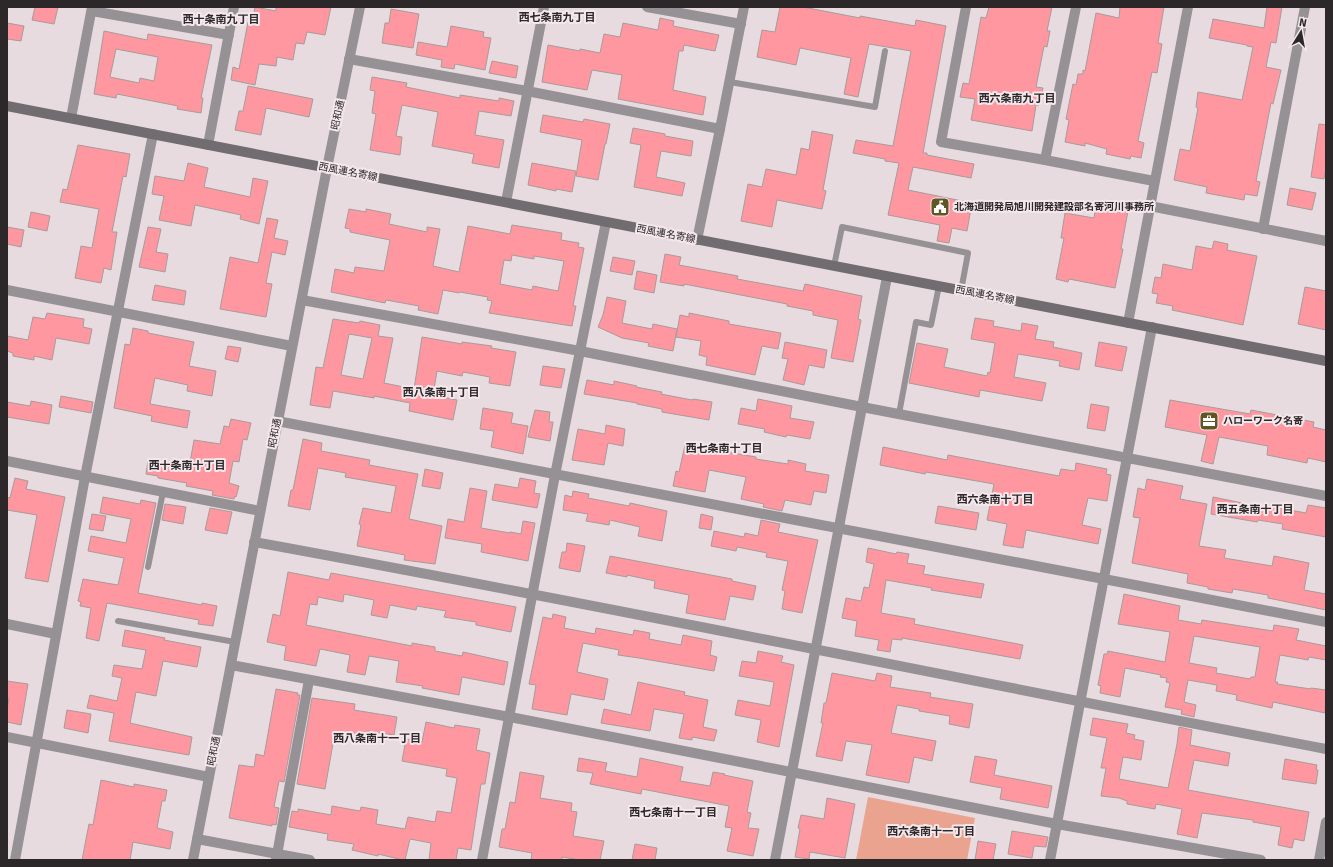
<svg xmlns="http://www.w3.org/2000/svg" width="1333" height="867" font-family="Signika,'Noto Sans JP',sans-serif">
<style>
.green{fill:#eaa38e}
.building{fill:#fe979f;stroke:#a89b9b;fill-rule:evenodd}
.lines{fill:none;stroke-linecap:round;stroke-linejoin:round}
.service{stroke:#959194;stroke-width:6}
.minor{stroke:#959194;stroke-width:10}
.tertiary{stroke:#959194;stroke-width:10}
.secondary{stroke:#716c70;stroke-width:10}
.labels{text-anchor:middle;dominant-baseline:central;stroke-width:4;stroke-linejoin:round;paint-order:stroke}
.street-label{font-size:10px;fill:#2c2829;stroke:#f5e8ed}
.poi-label{font-size:10px;font-weight:bold;fill:#2c2829;stroke:#f5e8ed;text-anchor:start}
.neighbourhood-label{font-size:11px;font-weight:bold;fill:#2c2829;stroke:#f5e8ed}
</style>
<rect width="100%" height="100%" fill="#e8dbe0"/>
<path class="green" d="M868,797L975,818L967,860H856Z"/>
<g class="building">
<path d="M35,7H58L54,24L32,20Z"/>
<path d="M255,7L276,11V7H331L325,35L307,32L304,44L296,43L293,60L277,57L276,66L259,64L255,85L231,80L233,67L239,69L248,22L252,23Z"/>
<path d="M780,7H803L860,18V16L915,26L916,20L946,26L923,153H927V155L974,164L971,178L913,167L908,190L972,203L967,231L952,228L949,243L937,241L940,225L888,215L899,163L885,161V159L853,153L856,140L893,146L911,51L869,44L858,97L844,94L851,58L800,48L796,65L757,57L762,30L775,32Z"/>
<path d="M989,7H1052L1047,31H1050L1047,47L1044,46L1036,87L1043,88L1039,105H1036L1032,131L971,120L975,99L960,97L963,83L969,84L981,17L986,18Z"/>
<path d="M1120,7H1164L1158,43L1162,44L1157,73L1152,72L1138,141L1144,143L1141,158L1131,156L1130,159L1106,154L1107,149L1085,143V146L1065,142L1069,120L1066,119L1073,84L1076,85L1078,74H1083V70L1085,71L1096,13L1119,18Z"/>
<path d="M1267,7H1282L1276,43L1271,42L1266,67L1281,70L1273,104L1271,103L1256,181L1260,182L1257,196L1245,194L1244,200L1206,193L1207,187L1174,180L1180,149L1190,151L1198,108L1196,107L1198,92L1242,100L1253,47L1247,46V45L1209,38L1213,19L1264,28Z"/>
<path d="M391,9L419,14L413,48L382,43L385,23H389Z"/>
<path d="M660,18L674,21L673,26L719,35L715,51L684,45L683,51H679L673,90L706,97L703,115L618,99L622,75L592,70L587,90L542,82L548,45L580,51V49L600,53L604,34L620,37L623,23L658,30Z"/>
<path d="M7,23L24,26L21,41L7,39Z"/>
<path d="M451,26L484,32L483,37L491,38L485,70L455,64L454,69L441,67L442,60L416,55L418,42L447,47Z"/>
<path d="M104,31L147,40L148,34L212,45L201,98H203L201,113L177,109L178,106L117,94L116,98L94,94ZM116,49L158,57L154,81L140,78L139,83L110,77Z"/>
<path d="M492,61L518,66L516,78L489,73Z"/>
<path d="M372,77L407,83L406,87L460,98V95L499,101V98L514,101L511,116L479,111L475,135L504,140L499,168L472,163L474,154L432,146L438,112L402,105L396,136L402,137L400,155L370,150L376,114L372,113L375,91L370,90Z"/>
<path d="M248,86L313,99L309,117L266,108L261,135L235,130L239,111H243Z"/>
<path d="M543,115L583,122L584,119L610,124L606,144H605L598,180L576,176L582,140L540,132Z"/>
<path d="M1319,124L1326,125V168L1324,179L1311,177Z"/>
<path d="M633,128L665,134V136L693,141L691,156L661,151L656,177L685,183L682,196L634,187L641,145L630,143Z"/>
<path d="M812,131L833,135L823,190L826,191L822,209L777,200L772,227L741,221L748,184L762,187L766,169L796,175L801,148L809,150Z"/>
<path d="M78,145L130,154L126,177L123,176L112,232H117L111,270L104,268L101,283L75,278L81,246L92,248L99,209L60,202L63,189L67,190Z"/>
<path d="M188,163L208,168L204,187L250,197L253,178L268,181L259,224L240,219L241,215L195,205L191,226L159,220L164,196L152,194L155,176L184,181Z"/>
<path d="M532,163L576,171L572,192L556,189V191L528,185Z"/>
<path d="M1290,188L1316,193L1312,210L1287,205Z"/>
<path d="M1096,205L1128,211L1121,249H1123L1115,288L1069,279L1068,282L1056,279L1064,238H1061L1065,213L1094,218Z"/>
<path d="M349,209L366,212V209L391,214L389,224L427,232V227L440,229L433,266L459,272L468,226L510,234L512,225L562,233L561,240L579,243L578,247L584,248L573,306H576L572,326L489,313L492,301L487,300L488,297L460,292L459,293L443,290L438,314L418,310L419,306L386,300L385,303L331,292L335,269L354,273L355,267L384,271L390,240L350,232V229L345,228ZM512,255L534,259V256L564,261L558,291L533,286L532,290L500,284L504,260L511,261Z"/>
<path d="M31,212L50,216L47,231L28,227Z"/>
<path d="M267,218L278,220L274,238L288,241L285,255L272,252L266,283L272,284L266,317L220,309L230,257L258,263Z"/>
<path d="M7,227L24,230L21,247L7,244Z"/>
<path d="M148,227L161,229L156,252L168,254L165,272L139,267Z"/>
<path d="M1214,241L1228,244L1227,250L1257,256L1243,325L1172,310L1173,306L1156,303L1158,294L1152,293L1155,277L1161,278L1163,264L1192,270L1196,246L1212,249Z"/>
<path d="M665,254L681,257L679,265L738,276L737,279L803,291L805,284L862,296L858,319L861,320L853,362L831,358L838,320L813,315V311L787,306V304L684,284V286L660,282Z"/>
<path d="M613,257L635,261L632,275L610,271Z"/>
<path d="M637,271L657,275L654,293L634,289Z"/>
<path d="M155,285L186,291L184,305L152,300Z"/>
<path d="M1305,287L1326,291V330L1298,324Z"/>
<path d="M607,297L626,301L622,323L652,329L653,324L677,329L673,351L648,346L649,343L622,338L598,327L603,315Z"/>
<path d="M47,313L84,319L83,327L92,329L89,344L56,338L52,360L34,356V360L13,356V353L7,351V336L28,340L33,317L45,319Z"/>
<path d="M689,313L729,321V324L781,333L778,349L762,346L755,375L706,365L707,357L699,355L701,341L676,337L680,315L689,317Z"/>
<path d="M975,318L994,321L993,326L1021,331L1022,323L1038,326L1035,339L1054,342L1053,347L1082,353L1079,370L1059,366L1060,361L1018,354L1014,377L1046,383L1042,401L980,390L979,397L909,383L917,343L948,349L944,367L987,376L988,372L990,373L995,343L971,339Z"/>
<path d="M333,319L359,323L360,321L380,325L378,336L393,338L384,383L414,389L422,337L462,344V342L492,346L491,348L516,352L510,386L489,383L490,377L463,372L462,376L437,371L433,395L457,400L453,420L409,411L410,403L374,396V398L333,391L330,408L310,405L316,367L323,368ZM349,334L372,338L363,379L341,375Z"/>
<path d="M133,328L148,331V333L194,342L189,366L216,371L212,396L187,391L188,385L155,378L150,404L190,411L187,428L151,421L152,416L114,408L125,344L130,345Z"/>
<path d="M785,342L827,350L824,368L809,365L804,385L783,380L788,359L782,358Z"/>
<path d="M1099,342L1127,347L1122,371L1095,366Z"/>
<path d="M228,346L241,348L238,362L225,359Z"/>
<path d="M543,366L565,369L561,388L540,385Z"/>
<path d="M587,380L614,385V381L637,386L636,387L662,392L661,394L692,400L693,399L712,402L709,420L662,412V409L637,404V403L584,394Z"/>
<path d="M61,396L93,402L91,413L59,407Z"/>
<path d="M758,399L792,406L790,418L814,422L810,439L787,435L786,437L764,432L765,429L738,424L741,408L756,411Z"/>
<path d="M1170,400L1250,414L1251,410L1314,422L1313,427L1326,430V462L1308,458L1307,463L1267,455L1268,446L1219,437L1213,464L1201,461L1207,435L1165,427Z"/>
<path d="M31,401L52,405L49,424L7,417V402L30,406Z"/>
<path d="M1091,404L1109,407L1105,431L1087,428Z"/>
<path d="M483,408L513,413L511,423L528,426L523,454L491,447L494,431L480,429Z"/>
<path d="M535,410L550,412L549,422H553L550,441L528,437Z"/>
<path d="M231,419L251,423L247,440L243,439L239,462L233,461L229,483L239,486L236,497L235,496L234,499L212,495L213,491L186,486L187,483L158,478V476L146,474L148,461L188,468L191,457L194,440L220,444L224,426L229,427Z"/>
<path d="M606,425L625,429L623,446L608,443L604,465L572,460L578,429L605,434Z"/>
<path d="M303,439L322,443L321,451L370,460L369,465L418,474L409,519L442,526L435,564L404,560L405,555L357,546L361,525L359,524L363,508L391,513L396,486L345,477L346,473L318,468L310,510L288,506L291,490H293Z"/>
<path d="M685,445L756,457V459L788,464V460L806,464L805,471L829,475L826,493L814,491L811,505L785,500L782,511L763,507L764,504L741,499L746,477L709,470L705,492L673,486L676,471L679,472Z"/>
<path d="M883,447L947,460L948,455L1059,476L1061,469L1075,471L1076,463L1107,469L1106,474L1111,475L1107,501L1088,498L1082,525L1101,529L1098,544L1026,530L1023,548L1003,545L1007,524L987,520L994,484L926,472L925,474L880,465Z"/>
<path d="M425,469L443,473L440,489L422,486Z"/>
<path d="M15,478L28,481L26,489L65,497L48,582L25,578L37,515L7,510V497L10,498Z"/>
<path d="M520,478L536,481L534,493L540,494L537,508L492,500L495,484L518,488Z"/>
<path d="M1147,479L1183,486L1180,499L1207,504L1199,546L1226,550L1224,558L1272,566L1274,556L1309,563L1304,590L1326,594V610L1268,598V595L1233,589L1232,593L1208,589V587L1187,583L1188,574L1132,563L1140,518L1133,517L1138,488L1145,490Z"/>
<path d="M470,488L487,491L481,528L510,533V532L521,534L523,521L535,523L528,561L481,552L482,544L445,538L448,519L464,522Z"/>
<path d="M573,491L589,494L588,498L629,506L630,503L667,511L662,541L638,536L640,527L610,520L609,525L586,521L588,514L563,510L565,495L572,497Z"/>
<path d="M103,497L140,504L141,500L156,503L138,593L202,605V603L217,606L213,626L198,624L199,620L107,603L99,641L86,638L91,608L80,606L81,602L78,601L83,579L118,585L124,558L88,551L91,536L126,543L131,519L100,513Z"/>
<path d="M1213,497L1267,508L1268,506L1306,513L1308,505L1326,508V537L1282,529L1283,524L1258,520L1257,522L1211,514Z"/>
<path d="M165,504L186,507L183,524L162,520Z"/>
<path d="M938,506L979,513L976,530L935,523Z"/>
<path d="M210,508L232,512L227,534L205,530Z"/>
<path d="M92,514L106,516L103,531L89,529Z"/>
<path d="M701,514L713,517L711,530L699,528Z"/>
<path d="M761,520L780,524L778,532L818,540L802,613L782,609L785,591L782,590L788,561L766,557L767,553L737,547L736,551L711,546L714,531L744,537L745,533L758,536Z"/>
<path d="M567,543L585,546L580,572L559,568L562,552H566Z"/>
<path d="M868,548L896,554L897,552L909,554L907,563L925,566L923,574L984,584L981,598L931,590L932,588L886,580L881,613L915,619L914,624L1023,645L1020,659L902,638V640L892,639L890,652L877,650L879,640L855,636L857,621L842,618L846,598L861,601L864,587L869,588L874,564L866,562Z"/>
<path d="M610,556L732,579V581L756,586L753,600L730,596L725,620L686,613L689,595L654,588L655,581L627,575V577L606,573Z"/>
<path d="M288,572L329,580L331,573L516,607L511,632L476,625V622L444,617L446,611L417,606L416,610L390,605L387,618L371,615L374,600L344,594L343,602L318,597L317,605L310,604L306,625L412,646V643L435,647V651L462,656L463,652L508,662L504,685L462,677L459,695L422,688L423,686L396,682L399,661L369,656L365,675L347,672L350,655L320,649L316,666L284,660L286,646L267,642L273,614L280,616Z"/>
<path d="M1124,594L1180,606L1178,620L1201,624L1202,620L1273,631L1274,625L1299,629L1296,640L1326,646V660L1309,657L1308,660L1280,655L1275,682H1278L1277,684L1311,689V688L1326,690L1325,713L1273,702L1272,708L1236,700L1237,695L1216,691L1217,685L1188,680L1184,702L1196,705L1194,717L1181,714L1182,710L1165,707L1170,683L1166,682L1167,678L1160,677L1161,675L1125,668L1120,697L1100,693L1101,686L1098,685L1104,654H1107L1108,651L1165,662L1170,632L1118,624ZM1194,636L1260,647L1255,677H1251L1250,679L1216,673L1217,668L1189,663Z"/>
<path d="M553,614L566,617L564,628L595,634L596,628L633,635L634,630L650,633L649,639L681,645L683,635L712,641L710,655L717,657L714,671L639,658L618,655L619,650L583,643L577,672L608,679L604,700L571,694L567,715L532,709L536,685L529,684L543,617L552,619Z"/>
<path d="M125,630L165,638L164,640L201,647L197,667L163,661L156,696L136,692L130,723L192,737L189,755L109,741L114,713L87,708L90,695L117,701L122,678L112,676L114,665L142,669L146,650L122,646Z"/>
<path d="M758,651L783,656L781,662L794,665L779,747L757,742L761,720L735,715L738,700L770,706L774,682L739,676L742,661L756,663Z"/>
<path d="M832,673L875,681L877,673L892,676L890,687L931,693L930,697L973,704L969,728L949,724L950,716L919,711V709L897,705L891,733L936,741L932,761L914,757L909,783L866,775L872,745L846,741L842,761L816,756L823,723H821L824,703H826Z"/>
<path d="M7,681L28,684L21,725L7,722V709L9,698L7,697Z"/>
<path d="M638,682L685,692L684,695L708,700L703,727L717,730L714,741L692,737V740L679,738L684,714L654,709L650,731L601,723L604,709L631,715Z"/>
<path d="M276,689L298,693L297,695H300L284,782L279,781L274,807L279,808L276,825L272,824V826L229,818L239,765L254,767L256,754L264,756Z"/>
<path d="M312,698L355,704L354,710L397,717L394,735L367,731L366,738L335,732L325,789L297,784Z"/>
<path d="M67,710L91,714L88,733L64,728Z"/>
<path d="M1093,718L1128,724L1126,733L1135,735L1134,739L1144,741L1141,760L1123,757L1119,779L1168,788L1177,744L1179,727L1192,730L1190,745L1230,753L1228,766L1194,760L1188,790L1309,812L1304,841L1294,839L1292,848L1278,845L1281,827L1253,822V820L1202,813L1197,838L1177,834L1182,809L1156,804L1155,809L1127,804V801L1119,798L1101,796L1106,768H1101L1107,738L1090,735Z"/>
<path d="M426,722L454,728L455,725L480,729L476,750L490,753L485,784H481L471,850L458,848L456,860H429L431,843L410,839L405,860H403L378,854V856L352,850L354,844L327,840L328,834L289,827L292,811L298,812V809L331,815L332,806L360,811L361,807L378,810L376,824L405,829L408,817L435,822L437,811L451,813L457,778L446,776L447,769L402,761L406,739L422,742Z"/>
<path d="M975,756L997,760L994,775L1052,786L1048,808L1000,799L1002,788L970,782Z"/>
<path d="M579,758L607,763L605,771L637,777L640,758L683,767L680,781L710,786L713,772L725,774L724,775L753,781L747,812L751,813L748,828L759,829L753,856L727,851L732,828L725,827L729,806L642,789L641,794L590,784L593,773L577,771Z"/>
<path d="M1285,759L1317,765L1316,770H1318L1316,784L1282,779Z"/>
<path d="M520,772L544,776L540,798L572,803L571,811L577,812L573,836L604,841L600,860H580L562,857V860H531L532,853L499,847L502,829H505L510,802L515,803Z"/>
<path d="M101,780L134,787V784L167,790L165,801H162L157,828L173,832L170,849L133,842L130,860H82L89,824L93,825Z"/>
<path d="M827,798L855,804L845,858L810,852L809,859L795,857L800,829L798,828L801,815L824,819Z"/>
<path d="M1012,831L1048,837L1046,847L1034,846L1032,858L1008,854Z"/>
<path d="M978,841L996,844L993,860H975Z"/>
<path d="M635,844L657,848L655,860H632Z"/>
</g>
<g class="lines">
<g class="service">
<path d="M730,82L875,107L885,51"/>
<path d="M834,266L842,227L968,253L961,291"/>
<path d="M899,414L916,322L931,325L939,286"/>
<path d="M148,567L163,492"/>
<path d="M118,621L235,642"/>
</g>
<g class="minor">
<path d="M647,7L741,24"/>
<path d="M966,7L941,142L1045,160L1154,181"/>
<path d="M92,11L229,35"/>
<path d="M349,59L527,91L720,129"/>
<path d="M208,145L234,7"/>
<path d="M1045,160L1076,7"/>
<path d="M506,202L544,7"/>
<path d="M1150,206L1326,241"/>
<path d="M1263,229L1305,7"/>
<path d="M7,290L292,346"/>
<path d="M302,300L580,351L862,407L1326,496"/>
<path d="M1128,323L1188,7"/>
<path d="M7,461L260,511"/>
<path d="M254,542C612,607 969,681 1326,749"/>
<path d="M7,624L56,634"/>
<path d="M510,717L1057,824L1261,860"/>
<path d="M7,737L209,777"/>
<path d="M197,839L310,860"/>
<path d="M15,860L85,477L153,134"/>
<path d="M276,860L309,680"/>
<path d="M482,860L555,475L606,222"/>
<path d="M1050,860L1152,327"/>
<path d="M1319,860L1326,822"/>
</g>
<g class="tertiary">
<path d="M71,118L92,7"/>
<path d="M697,240L720,129L744,7"/>
<path d="M277,421L1104,579L1326,622"/>
<path d="M231,665L510,717"/>
<path d="M193,860L327,168L360,7"/>
<path d="M775,860L887,277"/>
</g>
<path class="secondary" d="M7,106L1326,361"/>
</g>
<defs>
<g id="civic-square" transform="scale(1)"><rect x="-9" y="-9" width="18" height="18" rx="4" fill="#5e5723" stroke="#f5e8ed"/><path d="M-.6-6.5H3V-4.5H.6V-3L4-1V1h2V6H-6V1h2V-1L-.6-3ZM-1.2 2.5V6h2.4V2.5Z" fill="#fff"/></g>
<g id="office-square" transform="scale(1)"><rect x="-9" y="-9" width="18" height="18" rx="4" fill="#5e5723" stroke="#f5e8ed"/><path d="M-6-3h4V-5.5h4V-3h4V5H-6ZM-1-4.5V-3h2v-1.5ZM-6 0V1H6V0Z" fill="#fff"/></g>
</defs>
<g fill-rule="evenodd">
<use href="#civic-square" x="940" y="207"/>
<use href="#office-square" x="1209" y="421"/>
</g>
<g class="labels">
<g class="street-label">
<text transform="translate(338 115) rotate(-78)">昭和通</text>
<text transform="translate(348 172) rotate(11)">西風連名寄線</text>
<text transform="translate(666 234) rotate(11)">西風連名寄線</text>
<text transform="translate(985 295) rotate(11)">西風連名寄線</text>
<text transform="translate(275 433) rotate(-79)">昭和通</text>
<text transform="translate(214 751) rotate(-79)">昭和通</text>
</g>
<g class="poi-label">
<text x="954" y="207">北海道開発局旭川開発建設部名寄河川事務所</text>
<text x="1223" y="421">ハローワーク名寄</text>
</g>
<g class="neighbourhood-label">
<text x="557" y="17">西七条南九丁目</text>
<text x="221" y="19">西十条南九丁目</text>
<text x="1017" y="98">西六条南九丁目</text>
<text x="441" y="392">西八条南十丁目</text>
<text x="724" y="448">西七条南十丁目</text>
<text x="187" y="465">西十条南十丁目</text>
<text x="995" y="499">西六条南十丁目</text>
<text x="1255" y="509">西五条南十丁目</text>
<text x="377" y="738">西八条南十一丁目</text>
<text x="673" y="812">西七条南十一丁目</text>
<text x="931" y="831">西六条南十一丁目</text>
</g>
</g>
<rect width="1333" height="867" fill="none" stroke="#2c2829" stroke-width="16"/>
<g transform="translate(1301 32) rotate(11)" stroke="#f5e8ed" stroke-width="3" paint-order="stroke">
<path d="M0-3L7 15L0 10L-7 15Z" fill="#2c2829"/>
<text y="-6" font-size="11" font-weight="bold" text-anchor="middle" fill="#2c2829">N</text>
</g>
</svg>
